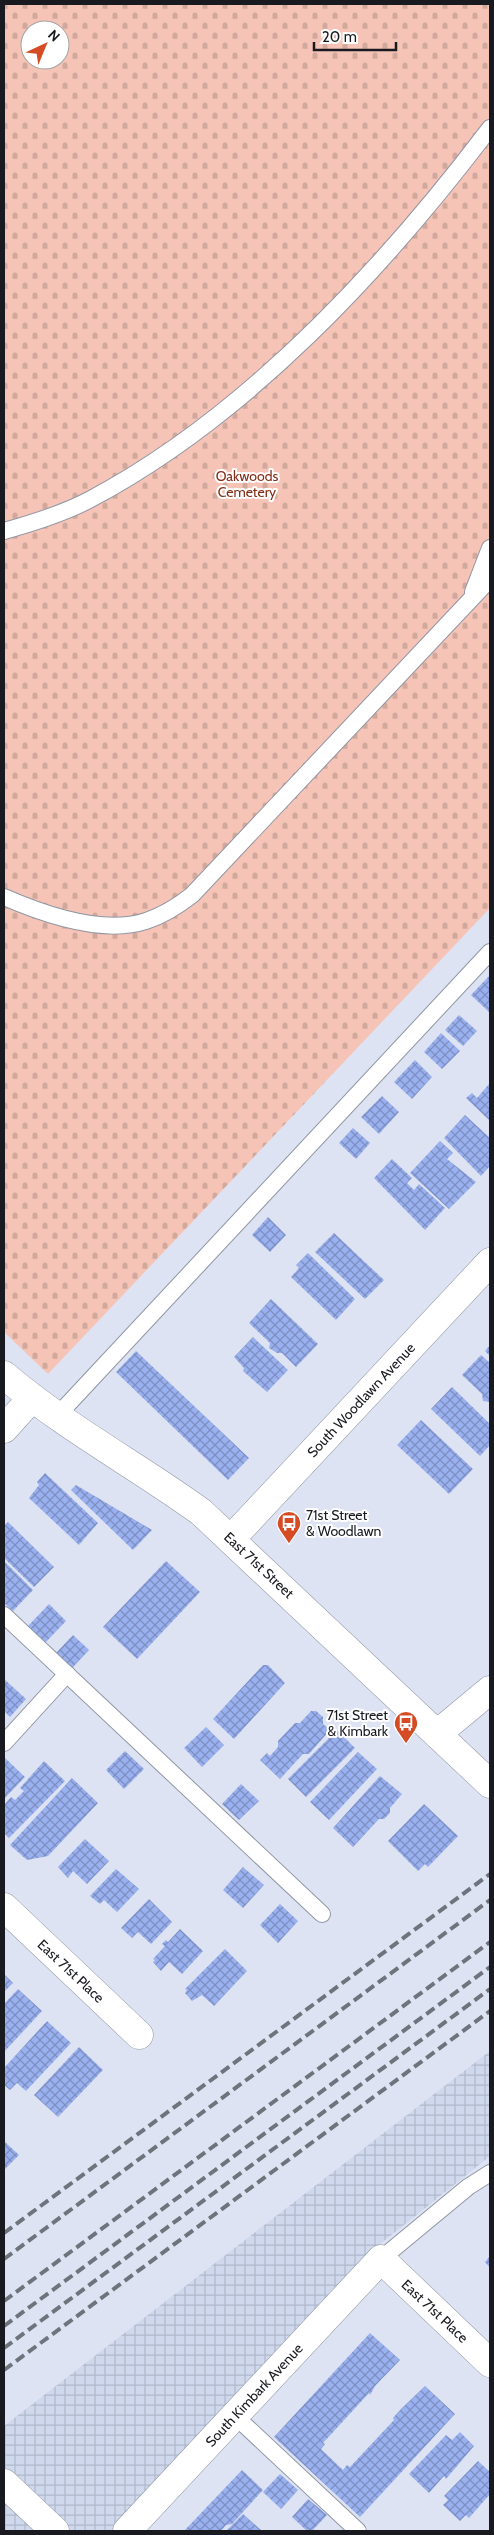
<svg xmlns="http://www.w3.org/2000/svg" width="494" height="2535" font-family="Cabin,sans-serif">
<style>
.industrial{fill:url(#industrial-grid)}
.cemetery{fill:url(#cemetery-stones);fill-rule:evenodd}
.building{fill:url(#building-cross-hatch)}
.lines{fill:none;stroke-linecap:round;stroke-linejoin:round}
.lane-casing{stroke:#9096a4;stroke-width:18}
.street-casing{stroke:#9096a4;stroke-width:29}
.secondary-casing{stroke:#9096a4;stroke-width:29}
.lane{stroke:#fff;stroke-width:16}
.street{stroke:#fff;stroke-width:28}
.secondary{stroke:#fff;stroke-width:28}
.rail{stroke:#6f737c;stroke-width:4;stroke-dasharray:10 5;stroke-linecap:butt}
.labels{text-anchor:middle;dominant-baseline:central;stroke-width:4;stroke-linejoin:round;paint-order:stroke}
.park-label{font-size:14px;fill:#832e16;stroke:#fff}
.street-label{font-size:14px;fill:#181a1f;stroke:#fff}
.poi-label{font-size:14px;fill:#181a1f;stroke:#fff;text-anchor:start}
</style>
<defs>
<pattern id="industrial-grid" width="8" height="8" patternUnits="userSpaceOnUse" patternTransform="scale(1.25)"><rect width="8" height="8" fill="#cfd8ed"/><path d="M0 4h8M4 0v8" fill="none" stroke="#b1b9cb"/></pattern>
<pattern id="cemetery-stones" width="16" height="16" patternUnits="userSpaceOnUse" patternTransform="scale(1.25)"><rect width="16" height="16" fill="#f5c4b6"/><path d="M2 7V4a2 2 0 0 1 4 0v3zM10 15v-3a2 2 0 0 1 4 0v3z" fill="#d1a89c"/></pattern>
<pattern id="building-cross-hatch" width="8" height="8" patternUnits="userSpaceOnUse" patternTransform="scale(1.25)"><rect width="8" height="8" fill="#9ab1f0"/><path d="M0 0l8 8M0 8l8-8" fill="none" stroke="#7d8fc2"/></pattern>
</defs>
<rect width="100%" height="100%" fill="#dde3f2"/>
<path class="industrial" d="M490,2051V2156L374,2249L111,2531H4V2426Z"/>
<path class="cemetery" d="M4,4H490V908L48,1374L4,1332ZM30,30H60V60H30Z"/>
<g class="building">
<path d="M490,975V1013L471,995Z"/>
<path d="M459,1015L477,1031L463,1046L445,1030Z"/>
<path d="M441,1033L460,1051L442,1069L424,1052Z"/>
<path d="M415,1060L432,1077L412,1099L394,1082Z"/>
<path d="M489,1084L490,1086V1121L466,1098L472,1093L477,1098Z"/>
<path d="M382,1096L399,1112L379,1134L361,1117Z"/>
<path d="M465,1115L490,1138V1166L481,1176L444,1138Z"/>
<path d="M353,1128L370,1143L356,1159L339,1143Z"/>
<path d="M440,1141L453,1153L447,1159L476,1182L449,1209L410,1173Z"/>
<path d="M392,1159L412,1178L407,1183L414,1190L419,1184L445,1208L425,1230L374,1178Z"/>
<path d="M268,1217L286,1235L270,1252L252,1235Z"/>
<path d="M334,1233L384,1280L365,1299L315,1252Z"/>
<path d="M308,1253L355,1299L336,1320L291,1277L299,1268L296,1265Z"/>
<path d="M271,1299L318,1344L296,1367L282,1353H277L269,1348L270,1343L249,1323Z"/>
<path d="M253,1337L288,1370L267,1392L243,1371L244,1368L234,1357Z"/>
<path d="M490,1345V1356L485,1351Z"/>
<path d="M136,1351L249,1458L228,1480L116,1372Z"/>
<path d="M481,1355L490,1363V1402L483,1401L482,1394L462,1375Z"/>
<path d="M452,1387L490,1424V1445L480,1456L431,1409Z"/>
<path d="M421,1420L473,1469L449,1494L397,1445Z"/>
<path d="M45,1473L98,1523L79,1545L29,1498L39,1485L37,1482Z"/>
<path d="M76,1485L152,1530L133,1550L71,1490Z"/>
<path d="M8,1522L54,1567L34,1587L4,1558V1526Z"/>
<path d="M4,1561L33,1590L13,1611L4,1603Z"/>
<path d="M166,1561L200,1592L137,1659L103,1627Z"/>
<path d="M49,1604L66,1621L45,1643L28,1626Z"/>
<path d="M73,1635L89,1650L72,1668L56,1653Z"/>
<path d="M263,1665H268L285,1683L234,1739L213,1719Z"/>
<path d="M4,1679L26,1699L10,1717L4,1711Z"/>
<path d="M311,1711H316L323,1717V1724L330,1730L309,1754H303L280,1779L260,1760L267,1753L270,1756L278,1747V1741L295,1723H300Z"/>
<path d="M206,1727L224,1745L202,1767L184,1748Z"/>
<path d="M337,1730L355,1748L306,1797L288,1779Z"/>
<path d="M125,1751L144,1769L124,1789L106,1770Z"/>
<path d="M358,1752L377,1769L329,1820L310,1802Z"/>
<path d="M4,1757L25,1777L4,1799Z"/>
<path d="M44,1761L65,1781L9,1838L4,1833V1805L11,1797L15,1800L24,1791L20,1788Z"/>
<path d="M380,1776L402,1794L390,1808V1813L384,1819H379L353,1847L333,1828Z"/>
<path d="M72,1778L98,1803L48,1856L27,1860L10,1845Z"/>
<path d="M241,1784L259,1801L239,1820L222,1804Z"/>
<path d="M424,1804L458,1836L428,1867L425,1864L418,1871L388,1841Z"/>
<path d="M85,1839L109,1861L87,1884L73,1871L68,1878L58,1867Z"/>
<path d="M243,1867L264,1885L243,1908L223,1890Z"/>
<path d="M116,1869L139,1889L117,1912L104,1900L100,1904L90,1896Z"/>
<path d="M149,1899L172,1922L151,1944L138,1932L132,1938L121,1928Z"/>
<path d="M280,1904L298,1921L278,1943L260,1925Z"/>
<path d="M180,1929L203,1951L182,1974L169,1962L161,1971L153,1962L155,1960L153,1959L165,1946L162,1944L166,1940L168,1942Z"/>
<path d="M225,1949L247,1971L214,2006L202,1995L192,2001L185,1993L187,1990L185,1989Z"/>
<path d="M4,1974L13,1983L4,1992Z"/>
<path d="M18,1989L42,2011L4,2052V2004Z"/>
<path d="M47,2021L71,2043L26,2091L17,2083L10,2090L4,2085V2068Z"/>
<path d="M79,2047L103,2070L58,2117L34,2095Z"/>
<path d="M4,2141L19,2155L4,2170Z"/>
<path d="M490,2256V2268L485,2262Z"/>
<path d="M370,2333L400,2360L375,2386L370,2395L369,2393L323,2443L325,2444L321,2449L343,2470L347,2465L350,2467L394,2420L393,2418L401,2409L425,2386L455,2414L360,2517L274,2437Z"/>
<path d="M460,2432L474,2446L446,2479L444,2476L429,2493L409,2474L446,2435L452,2440Z"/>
<path d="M478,2461L490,2472V2494L469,2518L466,2515L460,2521L443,2505L448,2500L444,2496Z"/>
<path d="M242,2470L263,2490L232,2524L226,2525L221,2531H184Z"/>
<path d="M280,2474L298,2490L281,2509L263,2492Z"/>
<path d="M308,2499L327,2515L312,2531H307L292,2517Z"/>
<path d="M243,2514L262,2531H226Z"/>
</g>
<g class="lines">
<g class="lane-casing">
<g id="lane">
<path d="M4,531C33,523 62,514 89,500C248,416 383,269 490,128"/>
<path d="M473,592L490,548"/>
<path d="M4,897C43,914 103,935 146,921C164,915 178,906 192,895L490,579"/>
<path d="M56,1417L490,952"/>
<path d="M4,1615L322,1914"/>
<path d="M4,1743L67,1674"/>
<path d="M381,2259L468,2187L490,2173"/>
<path d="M235,2416L358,2531"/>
</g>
</g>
<g class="street-casing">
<g id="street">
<path d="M4,1429L31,1399"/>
<path d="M231,1539L490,1262"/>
<path d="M437,1734L490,1690"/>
<path d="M4,1907L139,2035"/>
<path d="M4,2483L55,2531"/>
<path d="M127,2531L381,2259L490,2363"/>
</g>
</g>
<g class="secondary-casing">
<path id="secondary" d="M4,1375C65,1427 136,1465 201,1512L490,1784"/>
</g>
<use href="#lane" class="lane"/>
<use href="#street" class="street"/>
<use href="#secondary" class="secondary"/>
<g class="rail">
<path d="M4,2233L490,1874"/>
<path d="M4,2259L490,1900"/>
<path d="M4,2301L490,1942"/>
<path d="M4,2326L490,1967"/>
<path d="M4,2348L490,1989"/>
<path d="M4,2370L490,2011"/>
</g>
</g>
<defs>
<g id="bus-pin" transform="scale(1.25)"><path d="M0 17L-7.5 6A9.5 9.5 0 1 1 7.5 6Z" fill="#d44b24" stroke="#fff"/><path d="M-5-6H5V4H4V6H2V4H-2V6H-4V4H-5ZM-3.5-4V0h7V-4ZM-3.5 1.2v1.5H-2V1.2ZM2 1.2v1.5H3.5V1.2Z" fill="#fff"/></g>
</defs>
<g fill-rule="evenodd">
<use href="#bus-pin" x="289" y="1523"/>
<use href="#bus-pin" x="406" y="1723"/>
</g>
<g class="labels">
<g class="park-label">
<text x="247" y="476">Oakwoods<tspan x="247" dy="16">Cemetery</tspan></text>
</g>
<g class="street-label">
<text transform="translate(361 1400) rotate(-47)">South Woodlawn Avenue</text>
<text transform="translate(259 1565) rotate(43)">East 71st Street</text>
<text transform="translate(71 1971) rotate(43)">East 71st Place</text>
<text transform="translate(435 2311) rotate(43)">East 71st Place</text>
<text transform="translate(254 2395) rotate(-47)">South Kimbark Avenue</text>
</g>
<g class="poi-label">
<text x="306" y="1515">71st Street<tspan x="306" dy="16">&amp; Woodlawn</tspan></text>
<text x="388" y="1715" text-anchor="end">71st Street<tspan x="388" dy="16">&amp; Kimbark</tspan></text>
</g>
</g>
<rect width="494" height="2535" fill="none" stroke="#181a1f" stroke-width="10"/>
<g transform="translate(45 45) rotate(44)"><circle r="24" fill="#ffffff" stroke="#a3a3a5"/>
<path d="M0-4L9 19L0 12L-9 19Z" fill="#d44b24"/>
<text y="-8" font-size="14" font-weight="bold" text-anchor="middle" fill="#181a1f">N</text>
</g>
<path d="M314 42v8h82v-8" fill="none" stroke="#181a1f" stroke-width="2.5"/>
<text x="322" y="42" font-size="15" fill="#181a1f" stroke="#ffffff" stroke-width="4" paint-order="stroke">20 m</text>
</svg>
